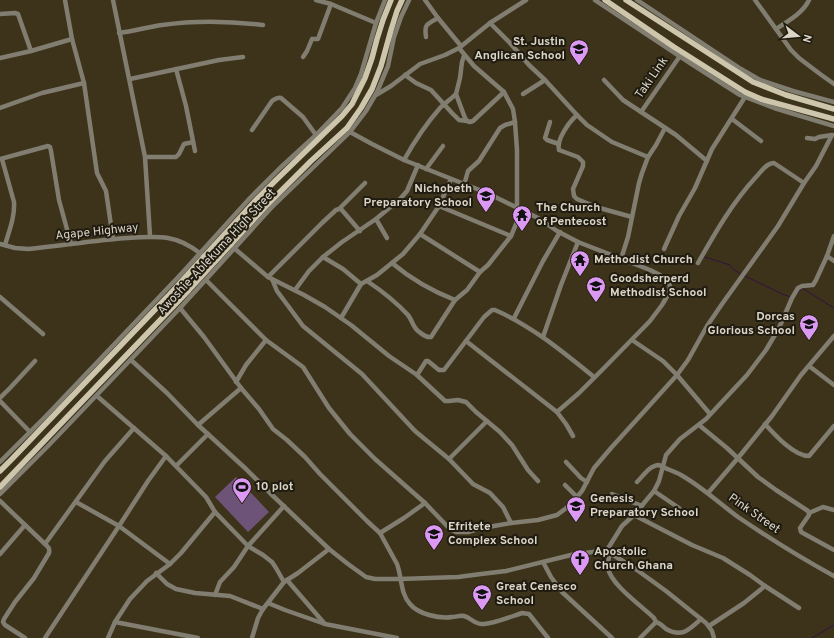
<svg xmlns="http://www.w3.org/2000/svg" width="834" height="638" font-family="Overpass,sans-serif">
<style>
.green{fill:#6e5378}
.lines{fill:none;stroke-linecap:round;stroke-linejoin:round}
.stream{stroke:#341140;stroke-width:1}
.minor{stroke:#817d70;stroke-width:4.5}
.major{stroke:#cdc5ac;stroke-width:5.5}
.labels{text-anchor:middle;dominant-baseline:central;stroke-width:4;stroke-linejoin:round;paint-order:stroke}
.poi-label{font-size:12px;font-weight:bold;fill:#dad5c6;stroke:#1f1b10;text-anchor:start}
.street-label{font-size:12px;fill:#dad5c6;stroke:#1f1b10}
</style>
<rect width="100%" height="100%" fill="#3c331a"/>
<path class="green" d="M236,477L269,512L248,532L215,497Z"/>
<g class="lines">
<g class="stream">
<path d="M705,257L730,265L733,269L742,275"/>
<path d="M745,276L782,294L791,297"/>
<path d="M797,294L802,288L834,308"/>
<path d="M812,638L834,625"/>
</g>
<g class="minor">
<path d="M65,0L72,39L84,83L97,173L106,191L113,239"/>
<path d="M113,0L145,157L150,236"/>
<path d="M316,0L331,4L376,23"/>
<path d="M425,0L438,18L461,46"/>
<path d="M595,0L690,63L740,95L774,108L834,126"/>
<path d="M637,0L741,69L760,80L793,91L834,102"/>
<path d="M755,0L791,50L799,58L820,74L834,84"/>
<path d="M0,14L15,13L18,14L31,51"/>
<path d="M490,23L510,43L529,65L545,80L577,115"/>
<path d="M776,29C788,21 803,13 809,0"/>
<path d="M119,33C134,31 148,27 162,25C196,20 230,21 263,25"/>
<path d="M426,37C424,24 427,24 438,18"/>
<path d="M459,48L474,66L504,92L513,109L515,122L517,150V208"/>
<path d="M464,56L462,62L460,78L456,94L465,118L467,121L470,122L473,121L504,92"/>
<path d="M303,57L307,51L312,39H318L331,4"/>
<path d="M0,58L31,51L72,39"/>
<path d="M176,69L186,106L195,151"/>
<path d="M405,75L416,83L431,90L452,113L459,120L467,121"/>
<path d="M130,79L219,60L243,57"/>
<path d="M604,80L623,100L676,135L707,161"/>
<path d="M523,94L545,80"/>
<path d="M376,95L391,86L420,64L445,55L459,48L490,23L526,0"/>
<path d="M0,108L42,93L84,83"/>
<path d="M641,112L680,56"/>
<path d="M732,119L761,141"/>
<path d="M550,122L545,138L547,140L559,144"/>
<path d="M252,130L272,101C275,99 277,97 281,98L303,117L316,135"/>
<path d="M350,132L372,144L404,160L487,193L522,210L538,218L557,231L578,242L650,270L660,275L667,280L670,286L669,293L662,305L650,321L604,368L579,393L557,412"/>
<path d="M807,138L815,139L819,137L832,135"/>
<path d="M145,157H176L179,154L184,144L193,142"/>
<path d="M0,159L48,146L50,147L51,151L59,200L71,244"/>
<path d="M2,159L14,202C15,217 9,231 5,245"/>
<path d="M404,160C414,142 426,124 440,108C445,103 451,99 456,94"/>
<path d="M426,169L443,146"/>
<path d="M464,185L468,171L479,161L500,128L505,125L515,122"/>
<path d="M439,206L511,236"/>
<path d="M339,209H341L360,231"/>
<path d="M632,217L596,207L577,199L574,196L573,189L583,166V162L578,157L559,150C556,140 569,122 577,115L587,125L612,142L648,157"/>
<path d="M376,219L387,238"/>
<path d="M420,234L480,272"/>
<path d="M834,236L827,256L834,261"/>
<path d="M0,244L15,248L28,249C61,246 95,240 128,238C141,237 155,236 168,238C180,240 191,246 201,254"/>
<path d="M234,248L268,277L304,295L325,307L351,325L389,356L417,375L445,401H449L458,400L466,402L476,412L500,432L512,445L528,470L538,481"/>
<path d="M664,249L679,216L695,188L712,149L745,97"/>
<path d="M323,257L343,269L361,284"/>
<path d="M621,259L628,237L639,183L642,173L648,157L656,145L665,128"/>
<path d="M392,263C411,279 432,291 455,300"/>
<path d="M698,263C715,233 732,203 756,177C761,172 766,163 774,163L804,183"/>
<path d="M268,277L322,223L336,210L339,209L365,183"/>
<path d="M272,279L277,291L303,326L362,374L415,431L449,459L473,484L490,493L503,507L511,523"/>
<path d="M206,280L266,340L303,367L329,408L350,434L375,459L425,503L447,526L452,530L456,532H468L482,528L511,523L538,520L557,515L569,506L582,491L594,468L611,448L677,375L688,360L707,326L722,304L778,226L804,183L816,166L832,135"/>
<path d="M367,281C382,291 396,302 408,315C412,320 413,327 418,331C422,334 426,338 431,337L455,300L467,290L480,272L488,265L511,236L522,210"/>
<path d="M295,290L309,271L323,257L342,242L376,219L400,199L407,191L418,165"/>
<path d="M0,297L43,334"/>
<path d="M180,308L204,337L241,388L259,409L273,429L287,440L305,457L320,474L367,521L380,533L397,564C402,577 400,593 410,604C418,614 439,619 452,617C456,617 460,615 464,616C472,618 474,625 484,624C496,623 510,617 522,613L529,614L548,638"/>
<path d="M341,318L361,284L377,275L403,254L420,234L439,206L451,179"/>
<path d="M514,318L543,261L560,232"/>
<path d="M543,337L561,285L578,242"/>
<path d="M632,340L663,361L677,375L710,414"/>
<path d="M466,341L557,412L566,424L573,436"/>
<path d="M131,360L167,393L198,425L246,469L270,493L329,549L348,564L366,577L375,579H400L458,577L481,574L506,571L571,555L607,550L610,553L637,570L666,591L706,623L712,631L714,638"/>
<path d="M809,366L834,385"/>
<path d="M417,375L426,361H428L439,370H444L484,317L492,310H495C532,326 563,352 594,377"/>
<path d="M236,382L246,365L266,340"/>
<path d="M97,396L166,456L206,497L215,512L248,546L263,555L272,562L276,568L284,582"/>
<path d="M0,398L10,388L35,361"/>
<path d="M0,401L30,432"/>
<path d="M765,424C775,435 794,456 809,456L834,426"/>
<path d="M198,425L241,388"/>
<path d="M699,425L727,448L758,477L776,490L808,511L809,513V515L800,528L801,532L834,550"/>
<path d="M449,459L487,421"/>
<path d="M0,462L46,416L182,273L250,198L280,168L316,135L342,108L355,88L361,74L376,23L385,0"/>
<path d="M566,462L581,478L587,482"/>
<path d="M176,466L208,434"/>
<path d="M637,482C643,476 650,465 659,465C666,469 674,471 681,475C702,487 719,503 738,517C769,538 801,558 834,576"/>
<path d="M565,485L577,497"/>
<path d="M654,491L679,508"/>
<path d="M708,493L738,458L772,416L801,375L834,336"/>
<path d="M0,494L48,446L180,308L272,207L350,132L366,111L377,92L388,66L394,37L401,17L409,0"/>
<path d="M612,494L642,506"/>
<path d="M0,501L45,544C48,547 50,548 49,553L34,578L15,602L4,619L3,622L5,625L25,638"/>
<path d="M76,502L119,526L170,564"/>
<path d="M809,513L823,507L834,510"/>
<path d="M634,515L692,545L723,558L750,575L765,586L799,608"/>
<path d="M380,533L404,518L425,503"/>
<path d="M45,544L105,461L134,428"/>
<path d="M607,550L622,526L634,515L654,491L659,481L666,455L680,439L706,419L747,375L766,350L779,328L792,298L798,288L802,286L813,285L816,280L827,256"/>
<path d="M610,553C609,558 607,563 608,568C611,585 642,606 654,618L656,622"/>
<path d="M0,554L25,525"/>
<path d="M543,562L551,577L562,592L612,638"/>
<path d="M156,573L167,584L176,589L195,593L230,596L263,609"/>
<path d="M287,580L324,623"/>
<path d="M215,595L220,582L234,567L248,546L284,506"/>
<path d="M268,603L285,610L325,624L397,638"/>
<path d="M115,622L198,638"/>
<path d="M709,626L744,603L765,586"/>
<path d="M45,638L119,526L148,481L166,456"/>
<path d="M108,638L115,622L130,599L147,581L170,564L181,553L215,512"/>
<path d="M252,638L258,618L263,609L284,582L298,573L329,549"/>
<path d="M640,638L656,622C660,623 663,626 666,629C682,638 689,630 701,619"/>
</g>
<g class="major">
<path d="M605,0L674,47L745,92L761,99L834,119"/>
<path d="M626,0L753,82L786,95L834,109"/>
<path d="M0,471L12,459L168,296L254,202L274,182L342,116L352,104L365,78L372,58L377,39L383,20L391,0"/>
<path d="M0,487L189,290L267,205L311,161L347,128L361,108L372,89L381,66L391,30L397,11L402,0"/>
</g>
</g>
<defs>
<g id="school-pin" transform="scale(1)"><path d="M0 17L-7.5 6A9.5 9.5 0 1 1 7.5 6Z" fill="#dc99f4" stroke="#1f1b10"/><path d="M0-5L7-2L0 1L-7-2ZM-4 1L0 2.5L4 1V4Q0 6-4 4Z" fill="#111"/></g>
<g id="temple-pin" transform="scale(1)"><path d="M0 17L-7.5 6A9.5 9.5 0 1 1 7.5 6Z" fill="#dc99f4" stroke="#1f1b10"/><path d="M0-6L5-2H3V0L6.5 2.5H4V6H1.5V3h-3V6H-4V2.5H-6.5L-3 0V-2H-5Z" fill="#111"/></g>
<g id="stadium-pin" transform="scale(1)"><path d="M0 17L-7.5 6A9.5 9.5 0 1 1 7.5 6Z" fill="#dc99f4" stroke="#1f1b10"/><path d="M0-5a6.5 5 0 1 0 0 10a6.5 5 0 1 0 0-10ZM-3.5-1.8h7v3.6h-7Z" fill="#111"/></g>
<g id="church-pin" transform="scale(1)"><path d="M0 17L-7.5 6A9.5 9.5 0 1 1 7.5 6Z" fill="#dc99f4" stroke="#1f1b10"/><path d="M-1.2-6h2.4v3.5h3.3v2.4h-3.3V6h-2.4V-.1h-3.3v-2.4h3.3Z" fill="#111"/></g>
</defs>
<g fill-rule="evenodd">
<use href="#school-pin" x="579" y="49"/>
<use href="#school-pin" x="486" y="196"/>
<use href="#temple-pin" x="522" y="215"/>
<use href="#temple-pin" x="580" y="260"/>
<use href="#school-pin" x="596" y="286"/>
<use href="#school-pin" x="809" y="324"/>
<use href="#stadium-pin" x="242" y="487"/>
<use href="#school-pin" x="576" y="506"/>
<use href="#school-pin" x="434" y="534"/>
<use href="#church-pin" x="580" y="559"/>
<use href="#school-pin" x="482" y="594"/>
</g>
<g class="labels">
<g class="poi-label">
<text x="565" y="42" text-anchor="end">St. Justin<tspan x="565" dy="14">Anglican School</tspan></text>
<text x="472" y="189" text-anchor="end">Nichobeth<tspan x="472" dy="14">Preparatory School</tspan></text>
<text x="536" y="208">The Church<tspan x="536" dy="14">of Pentecost</tspan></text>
<text x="594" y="260">Methodist Church</text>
<text x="610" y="279">Goodsherperd<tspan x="610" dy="14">Methodist School</tspan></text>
<text x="795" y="317" text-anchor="end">Dorcas<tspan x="795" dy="14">Glorious School</tspan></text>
<text x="256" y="487">10 plot</text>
<text x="590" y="499">Genesis<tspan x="590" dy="14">Preparatory School</tspan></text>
<text x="448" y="527">Efritete<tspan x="448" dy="14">Complex School</tspan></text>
<text x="594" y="552">Apostolic<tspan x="594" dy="14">Church Ghana</tspan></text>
<text x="496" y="587">Great Cenesco<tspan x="496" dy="14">School</tspan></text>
</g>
<g class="street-label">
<text transform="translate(652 78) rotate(-55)">Taki Link</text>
<text transform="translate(97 232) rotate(-6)">Agape Highway</text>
<text transform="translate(217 252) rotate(-47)">Awoshie-Ablekuma High Street</text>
<text transform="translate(754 514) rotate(35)">Pink Street</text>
</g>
</g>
<g transform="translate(798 36) rotate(106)" stroke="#1f1b10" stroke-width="3" paint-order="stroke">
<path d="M0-3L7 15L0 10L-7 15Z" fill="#dad5c6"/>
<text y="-6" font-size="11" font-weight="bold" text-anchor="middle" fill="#dad5c6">N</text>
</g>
</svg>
